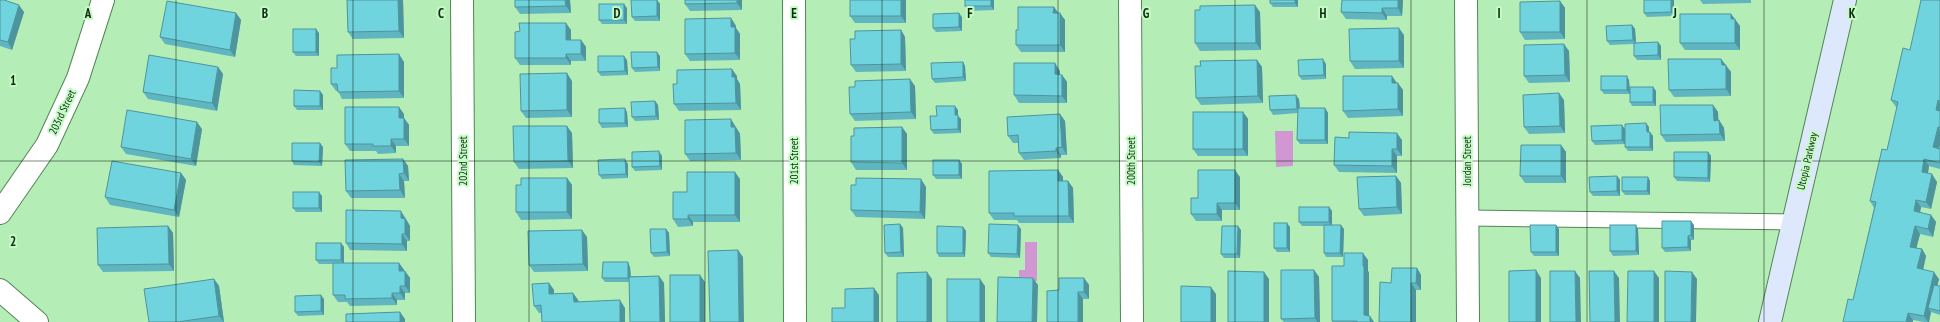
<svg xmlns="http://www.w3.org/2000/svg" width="1940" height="322" font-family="'PT Sans Narrow',sans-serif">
  <rect width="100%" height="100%" fill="#b5edb6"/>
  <g fill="#d097d3">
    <polygon points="1275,131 1293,131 1293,166 1276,167"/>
    <polygon points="1025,242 1037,242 1037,281 1019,281 1019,270 1025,270"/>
  </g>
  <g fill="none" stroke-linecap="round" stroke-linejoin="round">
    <defs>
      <polyline id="lane" points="1468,218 1793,222"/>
      <g id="street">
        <polyline points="462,0 464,322"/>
        <polyline points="794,0 795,322"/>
        <polyline points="1130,0 1132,322"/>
        <polyline points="1466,0 1468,322"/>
        <polyline points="0,213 47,145 78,78 103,0"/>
        <polyline points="0,290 37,322"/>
      </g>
      <polyline id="secondary" points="1770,322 1845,0"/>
    </defs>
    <use href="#lane" stroke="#528654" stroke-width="17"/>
    <use href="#street" stroke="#528654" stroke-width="24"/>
    <use href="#secondary" stroke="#528654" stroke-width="24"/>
    <use href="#lane" stroke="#fff" stroke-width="15"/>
    <use href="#street" stroke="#fff" stroke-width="22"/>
    <use href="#secondary" stroke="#dee8fc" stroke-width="22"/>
  </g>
  <g fill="#60b6c0">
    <polygon points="0,0 24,12 12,50 0,46"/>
    <polygon points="347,0 403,0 404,38 353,39 348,32"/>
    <polygon points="570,0 571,13 520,14 515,7"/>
    <polygon points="657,0 660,4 660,21 635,21 632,17"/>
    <polygon points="685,0 742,0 742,10 690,11 685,4"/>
    <polygon points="906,0 906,23 855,23 850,16"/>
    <polygon points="965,0 994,0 994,10 968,11 965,6"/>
    <polygon points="1298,0 1298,7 1273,7 1270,3"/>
    <polygon points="1342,0 1403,0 1402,16 1387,16 1387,20 1346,19 1341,12"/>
    <polygon points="1674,0 1674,16 1647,17 1644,13"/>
    <polygon points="1700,0 1751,0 1751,3 1703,4"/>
    <polygon points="1940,0 1940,145 1939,148 1940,149 1940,169 1929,166 1928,173 1937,182 1931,209 1921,207 1920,213 1931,215 1936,222 1933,237 1920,234 1916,248 1922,249 1926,256 1923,269 1939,279 1937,286 1940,286 1940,315 1931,312 1929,322 1924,322 1913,320 1913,322 1843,322 1853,300 1874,208 1870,201 1887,150 1897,108 1896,107 1891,100 1910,50"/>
    <polygon points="1560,1 1565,8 1565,39 1525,40 1520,32"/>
    <polygon points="1054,7 1058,13 1065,20 1065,52 1021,52 1016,45 1018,30"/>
    <polygon points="627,8 627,24 602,24 599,20"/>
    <polygon points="1260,12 1261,50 1200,51 1195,43"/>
    <polygon points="236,13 241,20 235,57 165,44 160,37"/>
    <polygon points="1731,14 1740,26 1740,50 1685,50 1680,43"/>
    <polygon points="962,17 962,31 936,32 933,28"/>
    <polygon points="731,18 736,26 736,28 740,34 740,60 690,61 685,54"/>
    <polygon points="1632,25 1635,29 1636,43 1658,42 1661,46 1661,60 1637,60 1634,56 1634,44 1610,45 1607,41"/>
    <polygon points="571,30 571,40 581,40 586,47 586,61 571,61 571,65 520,65 515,58"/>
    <polygon points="901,30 905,37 906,71 856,72 851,65 855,39"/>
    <polygon points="319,33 319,56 296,56 293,52"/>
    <polygon points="1404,35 1404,68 1355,69 1350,61"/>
    <polygon points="1569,51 1570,82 1529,83 1524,76"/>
    <polygon points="660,56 660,71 635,72 632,68"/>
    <polygon points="1721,59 1731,72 1731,96 1674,97 1669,90"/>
    <polygon points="627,60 628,75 601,76 598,72"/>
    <polygon points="1257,60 1262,67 1263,103 1201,105 1196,98"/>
    <polygon points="404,62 404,98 342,99 338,91 336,91 331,84 337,68"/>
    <polygon points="963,62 965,66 966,81 935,83 932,79"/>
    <polygon points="1326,64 1326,79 1302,80 1299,76"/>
    <polygon points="218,67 223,74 217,111 148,99 143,92"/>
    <polygon points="1060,71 1060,75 1062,75 1067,82 1067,103 1019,103 1014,95"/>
    <polygon points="737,76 737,79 740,84 741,110 679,111 674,104 677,84"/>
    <polygon points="1629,80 1630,94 1604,94 1601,90"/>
    <polygon points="572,81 572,117 526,118 521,111"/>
    <polygon points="1397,83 1403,90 1403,116 1348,118 1343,111"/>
    <polygon points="915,86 916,119 855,121 850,114"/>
    <polygon points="1653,87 1656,91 1656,106 1632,106 1630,102"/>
    <polygon points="320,91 323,95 323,110 297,110 294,106"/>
    <polygon points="1299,99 1300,108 1325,108 1328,113 1328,144 1300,144 1297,140 1298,113 1273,115 1270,110"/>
    <polygon points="1564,100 1565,133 1529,134 1524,127"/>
    <polygon points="655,101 658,105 659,120 635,121 632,117"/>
    <polygon points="1713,105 1718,112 1718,120 1719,120 1724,128 1725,141 1666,142 1661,135"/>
    <polygon points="958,110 958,116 961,119 961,133 934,134 931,130 937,116"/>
    <polygon points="627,112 628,127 602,128 599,123"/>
    <polygon points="1243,112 1248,119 1248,156 1198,156 1193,149"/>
    <polygon points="404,114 404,118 409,125 409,146 396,146 396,153 378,154 376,151 350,151 345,144"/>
    <polygon points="1060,114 1065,121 1067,155 1061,155 1061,158 1024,160 1019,153 1018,143 1013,143 1008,136"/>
    <polygon points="736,127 740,134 741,160 690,161 685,154"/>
    <polygon points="902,127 907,134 907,170 856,170 851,162"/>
    <polygon points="1649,127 1649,132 1653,136 1653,151 1628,151 1625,147"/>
    <polygon points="202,129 196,166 126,154 121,147"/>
    <polygon points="1625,129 1625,144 1595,145 1592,141"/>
    <polygon points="572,133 573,168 519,169 514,162"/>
    <polygon points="1402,140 1402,156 1397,156 1397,173 1339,172 1334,165"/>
    <polygon points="1561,145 1566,152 1566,183 1525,183 1520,176"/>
    <polygon points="323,147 322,166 294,165 292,161"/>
    <polygon points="1708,152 1711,156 1710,182 1677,181 1674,177"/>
    <polygon points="662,156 662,170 635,171 632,167"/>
    <polygon points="403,159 408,166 409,181 404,181 405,198 351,198 346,191"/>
    <polygon points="959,160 962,164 962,179 936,179 933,175"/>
    <polygon points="628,164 628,178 602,179 599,175"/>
    <polygon points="1058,170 1063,177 1063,181 1068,181 1073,188 1074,223 1019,223 1017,220 994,220 989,213"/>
    <polygon points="181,173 186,180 179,217 110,205 105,197"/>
    <polygon points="1396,176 1401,183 1402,214 1364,216 1359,209"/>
    <polygon points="1617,176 1620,180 1620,196 1593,196 1590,192"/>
    <polygon points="1240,177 1240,210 1222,210 1222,221 1196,221 1191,214 1198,198"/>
    <polygon points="1648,177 1650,181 1650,195 1625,195 1622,191"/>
    <polygon points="567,178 572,185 572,219 521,220 516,212 521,185"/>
    <polygon points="740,179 740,222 693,222 693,226 678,227 673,219 687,192"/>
    <polygon points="926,187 925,219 856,217 851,210"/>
    <polygon points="322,196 322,212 296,212 293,208"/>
    <polygon points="1329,207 1332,211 1332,225 1344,229 1343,257 1326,257 1324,253 1324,226 1302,226 1299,222"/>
    <polygon points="406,218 406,219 410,226 410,241 407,241 407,251 350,250 346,243"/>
    <polygon points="900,224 903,228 904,257 888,257 885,253"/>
    <polygon points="1694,225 1694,240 1691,240 1691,251 1665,252 1662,248"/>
    <polygon points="168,226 173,233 174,271 103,272 98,265"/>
    <polygon points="963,227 966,231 965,257 939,257 937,253"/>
    <polygon points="1290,227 1290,252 1277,252 1274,248"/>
    <polygon points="666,229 669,233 670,256 654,257 651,253"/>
    <polygon points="1021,229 1020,258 991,257 988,253"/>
    <polygon points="1559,229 1559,256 1534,256 1531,252"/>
    <polygon points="1638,229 1639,255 1613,256 1610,251"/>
    <polygon points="1241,230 1240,258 1224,258 1221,254"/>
    <polygon points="587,237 588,271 534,272 529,265"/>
    <polygon points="341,243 344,247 344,263 399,263 404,270 404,271 410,278 410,293 405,293 405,300 397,300 397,305 350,306 347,302 338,302 333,295 333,264 319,264 316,260"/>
    <polygon points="1368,260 1368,271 1369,273 1369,316 1374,322 1333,322 1332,321 1344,266"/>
    <polygon points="630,267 631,276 659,276 664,283 665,322 630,322 629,282 605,282 602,278"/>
    <polygon points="1417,268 1421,275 1421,290 1416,290 1416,322 1379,322 1391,283"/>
    <polygon points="1314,270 1319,277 1320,322 1284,322 1281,319"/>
    <polygon points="1084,278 1089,285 1089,299 1083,299 1059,290"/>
    <polygon points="214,279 219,286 224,322 149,322"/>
    <polygon points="549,283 554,290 554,294 573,293 578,300 579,302 625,308 625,322 542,322 541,313 539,313 534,306"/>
    <polygon points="324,299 324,315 298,316 295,312"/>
  </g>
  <g fill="#4e949c">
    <polygon points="398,0 403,0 404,38 399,31"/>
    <polygon points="565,0 570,0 571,13 566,6"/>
    <polygon points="657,0 660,4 660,21 657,16"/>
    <polygon points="737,0 742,0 742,10 737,3"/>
    <polygon points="901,0 906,0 906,23 901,16"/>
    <polygon points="991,0 994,0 994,10 991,6"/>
    <polygon points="1295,0 1298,0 1298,7 1295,3"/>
    <polygon points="1398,0 1403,0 1402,16 1398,8"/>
    <polygon points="1671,0 1674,0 1674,16 1671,12"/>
    <polygon points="1560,1 1565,8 1565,39 1560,32"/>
    <polygon points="624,4 627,8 627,24 624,20"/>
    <polygon points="19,5 24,12 12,50 8,42"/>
    <polygon points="1255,5 1260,12 1261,50 1256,43"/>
    <polygon points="1054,7 1059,14 1053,13"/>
    <polygon points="1382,8 1387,16 1387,20 1382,13"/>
    <polygon points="236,13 241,20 235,57 230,50"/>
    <polygon points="959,13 962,17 962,31 959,27"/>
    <polygon points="1060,13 1065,20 1065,52 1060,45"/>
    <polygon points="1731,14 1740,26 1740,50 1735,43 1731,19"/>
    <polygon points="731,18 736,26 736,28 740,34 740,60 735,53 731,27"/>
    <polygon points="566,23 571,30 571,47 566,40"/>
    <polygon points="1632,25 1635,29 1636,44 1633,40"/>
    <polygon points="1399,28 1404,35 1404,68 1399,61"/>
    <polygon points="316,29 319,33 319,56 316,52"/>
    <polygon points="901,30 905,37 906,71 901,64"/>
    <polygon points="581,40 586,47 586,61 581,54"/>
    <polygon points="1658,42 1661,46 1661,60 1658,55"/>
    <polygon points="1564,44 1569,51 1570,82 1565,75"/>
    <polygon points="657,52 660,56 660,71 658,67"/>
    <polygon points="399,54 404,62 404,98 399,91"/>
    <polygon points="566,54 571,61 571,65 566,58"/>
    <polygon points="624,56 627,60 628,75 625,71"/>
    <polygon points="1323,59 1326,64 1326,79 1324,75"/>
    <polygon points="1721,59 1731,72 1731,96 1726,89"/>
    <polygon points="1257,60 1262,67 1263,103 1258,96"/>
    <polygon points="963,62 965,66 966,81 963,77"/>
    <polygon points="1055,63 1060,71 1060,82 1055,74"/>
    <polygon points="218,67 223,74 217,111 212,103"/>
    <polygon points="732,69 737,76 737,79 740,84 741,110 736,103 732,77"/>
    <polygon points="567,73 572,81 572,117 567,110"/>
    <polygon points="1062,75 1067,82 1067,103 1062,96"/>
    <polygon points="1392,76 1397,83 1392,83"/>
    <polygon points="1627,76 1629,80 1630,94 1627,90"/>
    <polygon points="910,79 915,86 916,119 911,112"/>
    <polygon points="1398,83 1403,90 1403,116 1398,109"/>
    <polygon points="1653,87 1656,91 1656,106 1653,102"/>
    <polygon points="320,91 323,95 323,110 320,106"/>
    <polygon points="1559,93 1564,100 1565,133 1560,126"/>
    <polygon points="1296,95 1299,99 1300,113 1297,109"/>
    <polygon points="1938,100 1940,103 1940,116 1936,110"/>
    <polygon points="655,101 658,105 659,120 656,116"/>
    <polygon points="1713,105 1718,112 1719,128 1714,121"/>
    <polygon points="955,106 958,110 958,116 961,119 961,133 958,129 955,115"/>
    <polygon points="399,107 404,114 404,125 399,118"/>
    <polygon points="625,108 627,112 628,127 625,123"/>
    <polygon points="1325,108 1328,113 1328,144 1325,140"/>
    <polygon points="1243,112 1248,119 1248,156 1243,149"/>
    <polygon points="1060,114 1065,121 1067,155 1062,147"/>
    <polygon points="404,118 409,125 409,146 404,139"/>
    <polygon points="731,119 740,134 741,160 736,153 731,127"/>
    <polygon points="1719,120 1724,128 1725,141 1720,134"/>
    <polygon points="197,122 202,129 196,166 191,159"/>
    <polygon points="1646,123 1649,127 1649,136 1647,132"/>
    <polygon points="1622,125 1625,129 1625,144 1622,140"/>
    <polygon points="567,126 572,133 573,168 568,161"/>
    <polygon points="902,127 907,134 907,170 902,163"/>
    <polygon points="1938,127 1940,130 1940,145 1938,154 1933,147"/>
    <polygon points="1650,132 1653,136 1653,151 1650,147"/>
    <polygon points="1397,133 1402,140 1402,156 1397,149"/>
    <polygon points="391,139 396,146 396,153 391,146"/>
    <polygon points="320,143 323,147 322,166 319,162"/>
    <polygon points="1561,145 1566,152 1566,183 1561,176"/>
    <polygon points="1056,148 1061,155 1061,158 1056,151"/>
    <polygon points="1392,149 1397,156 1397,173 1392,166"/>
    <polygon points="659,151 662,156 662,170 660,166"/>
    <polygon points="1708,152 1711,156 1710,182 1708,178"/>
    <polygon points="403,159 408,166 409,181 404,173"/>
    <polygon points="625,159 628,164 628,178 626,174"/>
    <polygon points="1924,159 1929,166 1927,179 1922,172"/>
    <polygon points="959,160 962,164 962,179 959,175"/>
    <polygon points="1058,170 1063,177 1063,188 1058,181"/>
    <polygon points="1235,170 1240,177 1240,210 1235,203"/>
    <polygon points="735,172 740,179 740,222 735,215"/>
    <polygon points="181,173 186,180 179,217 174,210"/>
    <polygon points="399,174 404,181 405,198 400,190"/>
    <polygon points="1932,174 1937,182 1931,209 1926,202"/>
    <polygon points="1396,176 1401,183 1402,214 1397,207"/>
    <polygon points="1617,176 1620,180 1620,196 1617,191"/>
    <polygon points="1648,177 1650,181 1650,195 1647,191"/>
    <polygon points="567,178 572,185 572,219 567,212"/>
    <polygon points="921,179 926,187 925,219 920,212"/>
    <polygon points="1068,181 1073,188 1074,223 1069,216"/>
    <polygon points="319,192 322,196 322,212 319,208"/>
    <polygon points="1916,200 1921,207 1919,218 1914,211"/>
    <polygon points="1217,203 1222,210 1222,221 1217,214"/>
    <polygon points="1329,207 1332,211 1332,226 1329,222"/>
    <polygon points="401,211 410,226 410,241 405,234 401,218"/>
    <polygon points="688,215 693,222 693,226 688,219"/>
    <polygon points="1931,215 1936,222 1933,237 1928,229"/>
    <polygon points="1691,221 1694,225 1694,240 1691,235"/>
    <polygon points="1287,223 1290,227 1290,252 1287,248"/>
    <polygon points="900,224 903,228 904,257 901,252"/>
    <polygon points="1018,225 1021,229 1020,258 1017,254"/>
    <polygon points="1341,225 1344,229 1343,257 1340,253"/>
    <polygon points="1556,225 1559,229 1559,256 1556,252"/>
    <polygon points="1636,225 1638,229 1639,255 1636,251"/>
    <polygon points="168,226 173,233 174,271 169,264"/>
    <polygon points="1238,226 1241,230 1240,258 1237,254"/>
    <polygon points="1915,226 1920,234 1915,254 1910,247"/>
    <polygon points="963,227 966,231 965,257 963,253"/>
    <polygon points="666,229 669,233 670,256 667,252"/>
    <polygon points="582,230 587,237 588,271 583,264"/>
    <polygon points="402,234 407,241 407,251 402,244"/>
    <polygon points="1688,236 1691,240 1691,251 1688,247"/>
    <polygon points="341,243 344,247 344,264 341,260"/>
    <polygon points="1922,249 1926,256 1922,275 1917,268"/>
    <polygon points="738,250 743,257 744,322 739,322"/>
    <polygon points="1363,253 1368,260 1368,271 1369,273 1369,322 1364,315"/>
    <polygon points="628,262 630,267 631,282 628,278"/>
    <polygon points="399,263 404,270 404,278 399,271"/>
    <polygon points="1417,268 1421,275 1421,290 1416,283"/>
    <polygon points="1314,270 1319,277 1320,322 1317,322 1315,318"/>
    <polygon points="1536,270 1541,278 1541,322 1536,322"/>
    <polygon points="405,271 410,278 410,293 405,286"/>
    <polygon points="1575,271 1580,278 1581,322 1576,322"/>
    <polygon points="1614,271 1619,278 1620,322 1615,322"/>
    <polygon points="1654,271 1659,278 1659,322 1654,322"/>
    <polygon points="927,272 932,279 932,322 927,322"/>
    <polygon points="1264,272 1269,279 1269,322 1264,322"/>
    <polygon points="1692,272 1697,279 1696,322 1691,322"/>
    <polygon points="1934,272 1939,279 1932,309 1928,308 1931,312 1929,322 1928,322 1924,316"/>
    <polygon points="700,275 705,282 705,322 700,322"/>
    <polygon points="659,276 664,283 665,322 660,322"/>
    <polygon points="1033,278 1038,285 1037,322 1032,322"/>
    <polygon points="1084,278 1089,285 1089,299 1084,292"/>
    <polygon points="214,279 219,286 224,322 219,316"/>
    <polygon points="980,279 985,286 985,322 980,322"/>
    <polygon points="549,283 554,290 554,301 549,294"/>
    <polygon points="1411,283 1416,290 1416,322 1411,322"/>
    <polygon points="400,286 405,293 405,300 400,293"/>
    <polygon points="1211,287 1216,294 1216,322 1211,322"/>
    <polygon points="874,288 879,295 879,322 874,322"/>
    <polygon points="1078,292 1083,299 1083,322 1078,322"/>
    <polygon points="392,293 397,300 397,305 392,298"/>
    <polygon points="573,293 578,300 579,309 574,302"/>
    <polygon points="321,295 324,299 324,315 321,311"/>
    <polygon points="620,300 625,308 625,322 620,322"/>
    <polygon points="400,312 405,319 405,322 400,322"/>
    <polygon points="1908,313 1913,320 1913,322 1906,322"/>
    <polygon points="1370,316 1374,322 1370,322"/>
  </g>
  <g fill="#70d4df" stroke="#4e949c">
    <polygon points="0,0 4,0 19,5 8,42 0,40"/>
    <polygon points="347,0 398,0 399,31 348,32"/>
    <polygon points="515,0 565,0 566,6 515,7"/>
    <polygon points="631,0 657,0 657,16 632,17"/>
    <polygon points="685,0 737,0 737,3 685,4"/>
    <rect x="850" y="0" width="51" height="16"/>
    <rect x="965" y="0" width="26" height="6"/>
    <rect x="1270" y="0" width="25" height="3"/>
    <polygon points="1342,0 1398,0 1398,8 1382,8 1382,13 1341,12"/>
    <polygon points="1644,0 1671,0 1671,12 1644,13"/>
    <polygon points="1921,0 1940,0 1940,101 1938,100 1936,110 1940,111 1940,127 1938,127 1933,147 1940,149 1940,163 1924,159 1922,172 1932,174 1926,202 1916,200 1914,211 1931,215 1928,229 1915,226 1910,247 1922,249 1917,268 1934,272 1924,316 1908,313 1906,322 1843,322 1848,299 1853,300 1876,202 1870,201 1882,149 1887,150 1898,102 1891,100 1903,48 1910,50"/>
    <polygon points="167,1 236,13 230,50 160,37"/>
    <polygon points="1560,1 1560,32 1520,32 1520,2"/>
    <rect x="599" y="4" width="25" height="16"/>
    <polygon points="1255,5 1256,43 1195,43 1195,10 1200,10 1200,6"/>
    <polygon points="1018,7 1054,7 1053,13 1060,13 1060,45 1016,45 1016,30 1018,30"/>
    <polygon points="959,13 959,27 933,28 933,14"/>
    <polygon points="1680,14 1731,14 1731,19 1735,19 1735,43 1680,43"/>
    <polygon points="731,18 731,27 735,27 735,53 685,54 685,19"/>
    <polygon points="519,23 566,23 566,40 581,40 581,54 566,54 566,58 515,58 515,32 520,31"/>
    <polygon points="1632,25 1633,40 1607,41 1606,26"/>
    <polygon points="1399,28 1399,61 1350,61 1349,29"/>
    <rect x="293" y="29" width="23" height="23"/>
    <polygon points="901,30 901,64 851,65 850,39 855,39 855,31"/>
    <polygon points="1658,42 1658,55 1634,56 1634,43"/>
    <polygon points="1564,44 1565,75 1524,76 1524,45"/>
    <polygon points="631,52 657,52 658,67 632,68"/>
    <polygon points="399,54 399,91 338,92 337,84 331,84 331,68 337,68 337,55"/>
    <polygon points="149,55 218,67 212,103 143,92"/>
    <polygon points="598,56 624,56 625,71 598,72"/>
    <polygon points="1323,59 1324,75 1299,76 1298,60"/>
    <polygon points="1668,59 1721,59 1722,65 1726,65 1726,89 1669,90"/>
    <polygon points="1257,60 1258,96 1196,98 1195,66 1201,66 1200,61"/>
    <polygon points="963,62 963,77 932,79 931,63"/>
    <polygon points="1014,63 1055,63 1055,74 1062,75 1062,96 1014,95"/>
    <polygon points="732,69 732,77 735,77 736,103 674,104 673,84 677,84 677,70"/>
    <polygon points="567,73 567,110 521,111 520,74"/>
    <polygon points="1343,76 1392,76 1392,83 1398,83 1398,109 1343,111"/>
    <rect x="1601" y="76" width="26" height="14"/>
    <polygon points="910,79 911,112 850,114 849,87 855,87 855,81"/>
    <rect x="1630" y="87" width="23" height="15"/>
    <polygon points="294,90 320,91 320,106 294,106"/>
    <polygon points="1559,93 1560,126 1524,127 1523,95"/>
    <polygon points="1296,95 1297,109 1270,110 1269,96"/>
    <polygon points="655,101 656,116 632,117 631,102"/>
    <polygon points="1660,105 1713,105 1714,121 1719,120 1720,134 1661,135"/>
    <polygon points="936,106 955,106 955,115 958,115 958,129 931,130 930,116 937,116"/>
    <polygon points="345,107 399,107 399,118 404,118 404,139 391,139 391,146 373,146 373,144 345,144"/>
    <polygon points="625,108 625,123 599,123 599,109"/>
    <polygon points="1298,108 1325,108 1325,140 1297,140"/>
    <polygon points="127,110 197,122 191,159 121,147"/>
    <rect x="1193" y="112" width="50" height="37"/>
    <polygon points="1060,114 1062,147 1056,148 1056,151 1019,153 1018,135 1008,136 1007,117"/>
    <polygon points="731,119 731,127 735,127 736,153 685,154 685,120"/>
    <polygon points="1646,123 1647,132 1650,132 1650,147 1625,147 1625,124"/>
    <polygon points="1622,125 1622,140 1592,141 1591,126"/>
    <polygon points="513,126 567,126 568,161 514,162"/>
    <polygon points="902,127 902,163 851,162 851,136 854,136 854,128"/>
    <polygon points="1349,132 1397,133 1397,149 1392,149 1392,166 1334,165 1335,137 1349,138"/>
    <polygon points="292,143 320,143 319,162 292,161"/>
    <polygon points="1521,145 1561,145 1561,176 1520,176"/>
    <polygon points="659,151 660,166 632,167 632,152"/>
    <polygon points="1674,152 1708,152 1708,178 1674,177"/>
    <polygon points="403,159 404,173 399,174 400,190 346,191 345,160"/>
    <polygon points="625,159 626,174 599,175 598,160"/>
    <rect x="933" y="160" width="26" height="15"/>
    <polygon points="112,161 181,173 174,210 105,197"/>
    <polygon points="1058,170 1058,181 1068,181 1069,216 1014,216 1014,213 989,213 989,171"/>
    <polygon points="1198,170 1235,170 1235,203 1217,203 1217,214 1191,214 1191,198 1198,198"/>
    <polygon points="687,172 735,172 735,215 688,215 688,219 673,219 673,192 687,192"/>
    <polygon points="1396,176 1397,207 1359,209 1357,177"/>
    <polygon points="1617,176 1617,191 1590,192 1589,177"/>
    <polygon points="1622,177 1648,177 1647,191 1622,191"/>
    <polygon points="521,178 567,178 567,212 516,212 516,185 521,185"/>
    <polygon points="856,178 921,179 920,212 851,210 851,185 856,185"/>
    <rect x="293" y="192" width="26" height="16"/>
    <rect x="1299" y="207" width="30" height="15"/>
    <polygon points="346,210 401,211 401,218 405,219 405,234 402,234 402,244 346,243"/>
    <polygon points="1662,221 1691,221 1691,235 1688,236 1688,247 1662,248"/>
    <rect x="1274" y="223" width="13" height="25"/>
    <polygon points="900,224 901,252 885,253 884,225"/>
    <polygon points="989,224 1018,225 1017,254 988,253"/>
    <polygon points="1324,225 1341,225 1340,253 1324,253"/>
    <polygon points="1530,225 1556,225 1556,252 1531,252"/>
    <rect x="1610" y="225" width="26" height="26"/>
    <polygon points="168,226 169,264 98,265 97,228"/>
    <polygon points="937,226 963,227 963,253 937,253"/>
    <polygon points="1222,226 1238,226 1237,254 1221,254"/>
    <polygon points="650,229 666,229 667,252 651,253"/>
    <polygon points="582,230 583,264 529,265 528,231"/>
    <rect x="316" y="243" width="25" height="17"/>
    <polygon points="738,250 739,322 710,322 708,251"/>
    <polygon points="1344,253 1363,253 1363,266 1364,266 1364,315 1370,316 1370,322 1357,322 1357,321 1332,321 1332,266 1344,266"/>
    <polygon points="603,262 628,262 628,278 602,278"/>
    <polygon points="333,263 399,263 399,271 405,271 405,286 400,286 400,293 392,293 392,298 345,299 345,295 333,295"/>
    <polygon points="1392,268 1417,268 1416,283 1411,283 1411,322 1379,322 1380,282 1391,283"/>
    <polygon points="1281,270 1314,270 1315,318 1281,319"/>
    <polygon points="1536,270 1536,322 1509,322 1509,271"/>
    <polygon points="1228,271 1264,272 1264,322 1228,322"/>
    <polygon points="1550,271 1575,271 1576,322 1550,322"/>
    <polygon points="1589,271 1614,271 1615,322 1590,322"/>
    <polygon points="1628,271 1654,271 1654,322 1627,322"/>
    <polygon points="1665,271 1692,272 1691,322 1665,322"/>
    <polygon points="927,272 927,322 897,322 897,273"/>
    <rect x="670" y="275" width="30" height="47"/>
    <polygon points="659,276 660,322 630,322 629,277"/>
    <polygon points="998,277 1033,278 1032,322 997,322"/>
    <polygon points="1059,278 1084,278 1084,292 1078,292 1078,322 1047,322 1047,291 1059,290"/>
    <polygon points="214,279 219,316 177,322 149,322 144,289"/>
    <rect x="947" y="279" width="33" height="43"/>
    <polygon points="549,283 549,294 573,293 574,302 620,300 620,322 542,322 541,305 534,306 532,284"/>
    <polygon points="1934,285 1940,286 1940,311 1928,308"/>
    <polygon points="1181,286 1211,287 1211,322 1181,322"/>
    <polygon points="874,288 874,322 832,322 832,308 845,308 845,289"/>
    <polygon points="321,295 321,311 295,312 295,296"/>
    <polygon points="400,312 400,322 346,322 346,314"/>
  </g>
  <path fill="none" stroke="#132914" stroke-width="1" stroke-opacity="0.55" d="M176,0V322M353,0V322M529,0V322M705,0V322M882,0V322M1058,0V322M1235,0V322M1411,0V322M1587,0V322M1764,0V322M0,161H1940"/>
  <g text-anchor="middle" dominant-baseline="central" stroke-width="4" stroke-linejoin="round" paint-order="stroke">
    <g font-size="11" fill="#132914" stroke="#c2fbc3">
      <text transform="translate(62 112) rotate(-65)">203rd Street</text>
      <text transform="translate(463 161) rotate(-90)">202nd Street</text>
      <text transform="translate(794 161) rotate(-90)">201st Street</text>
      <text transform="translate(1131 161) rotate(-90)">200th Street</text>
      <text transform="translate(1467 161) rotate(-90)">Jordan Street</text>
      <text transform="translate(1807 161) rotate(-77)">Utopia Parkway</text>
    </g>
  </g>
  <g font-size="13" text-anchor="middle" font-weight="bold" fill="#132914" stroke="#c2fbc3" stroke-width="4" stroke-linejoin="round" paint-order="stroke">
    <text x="88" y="18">A</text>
    <text x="265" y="18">B</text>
    <text x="441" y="18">C</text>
    <text x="617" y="18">D</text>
    <text x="794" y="18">E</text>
    <text x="970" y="18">F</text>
    <text x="1146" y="18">G</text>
    <text x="1323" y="18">H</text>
    <text x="1499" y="18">I</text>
    <text x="1675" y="18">J</text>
    <text x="1852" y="18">K</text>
    <text x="13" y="85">1</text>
    <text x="13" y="246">2</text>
  </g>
</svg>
